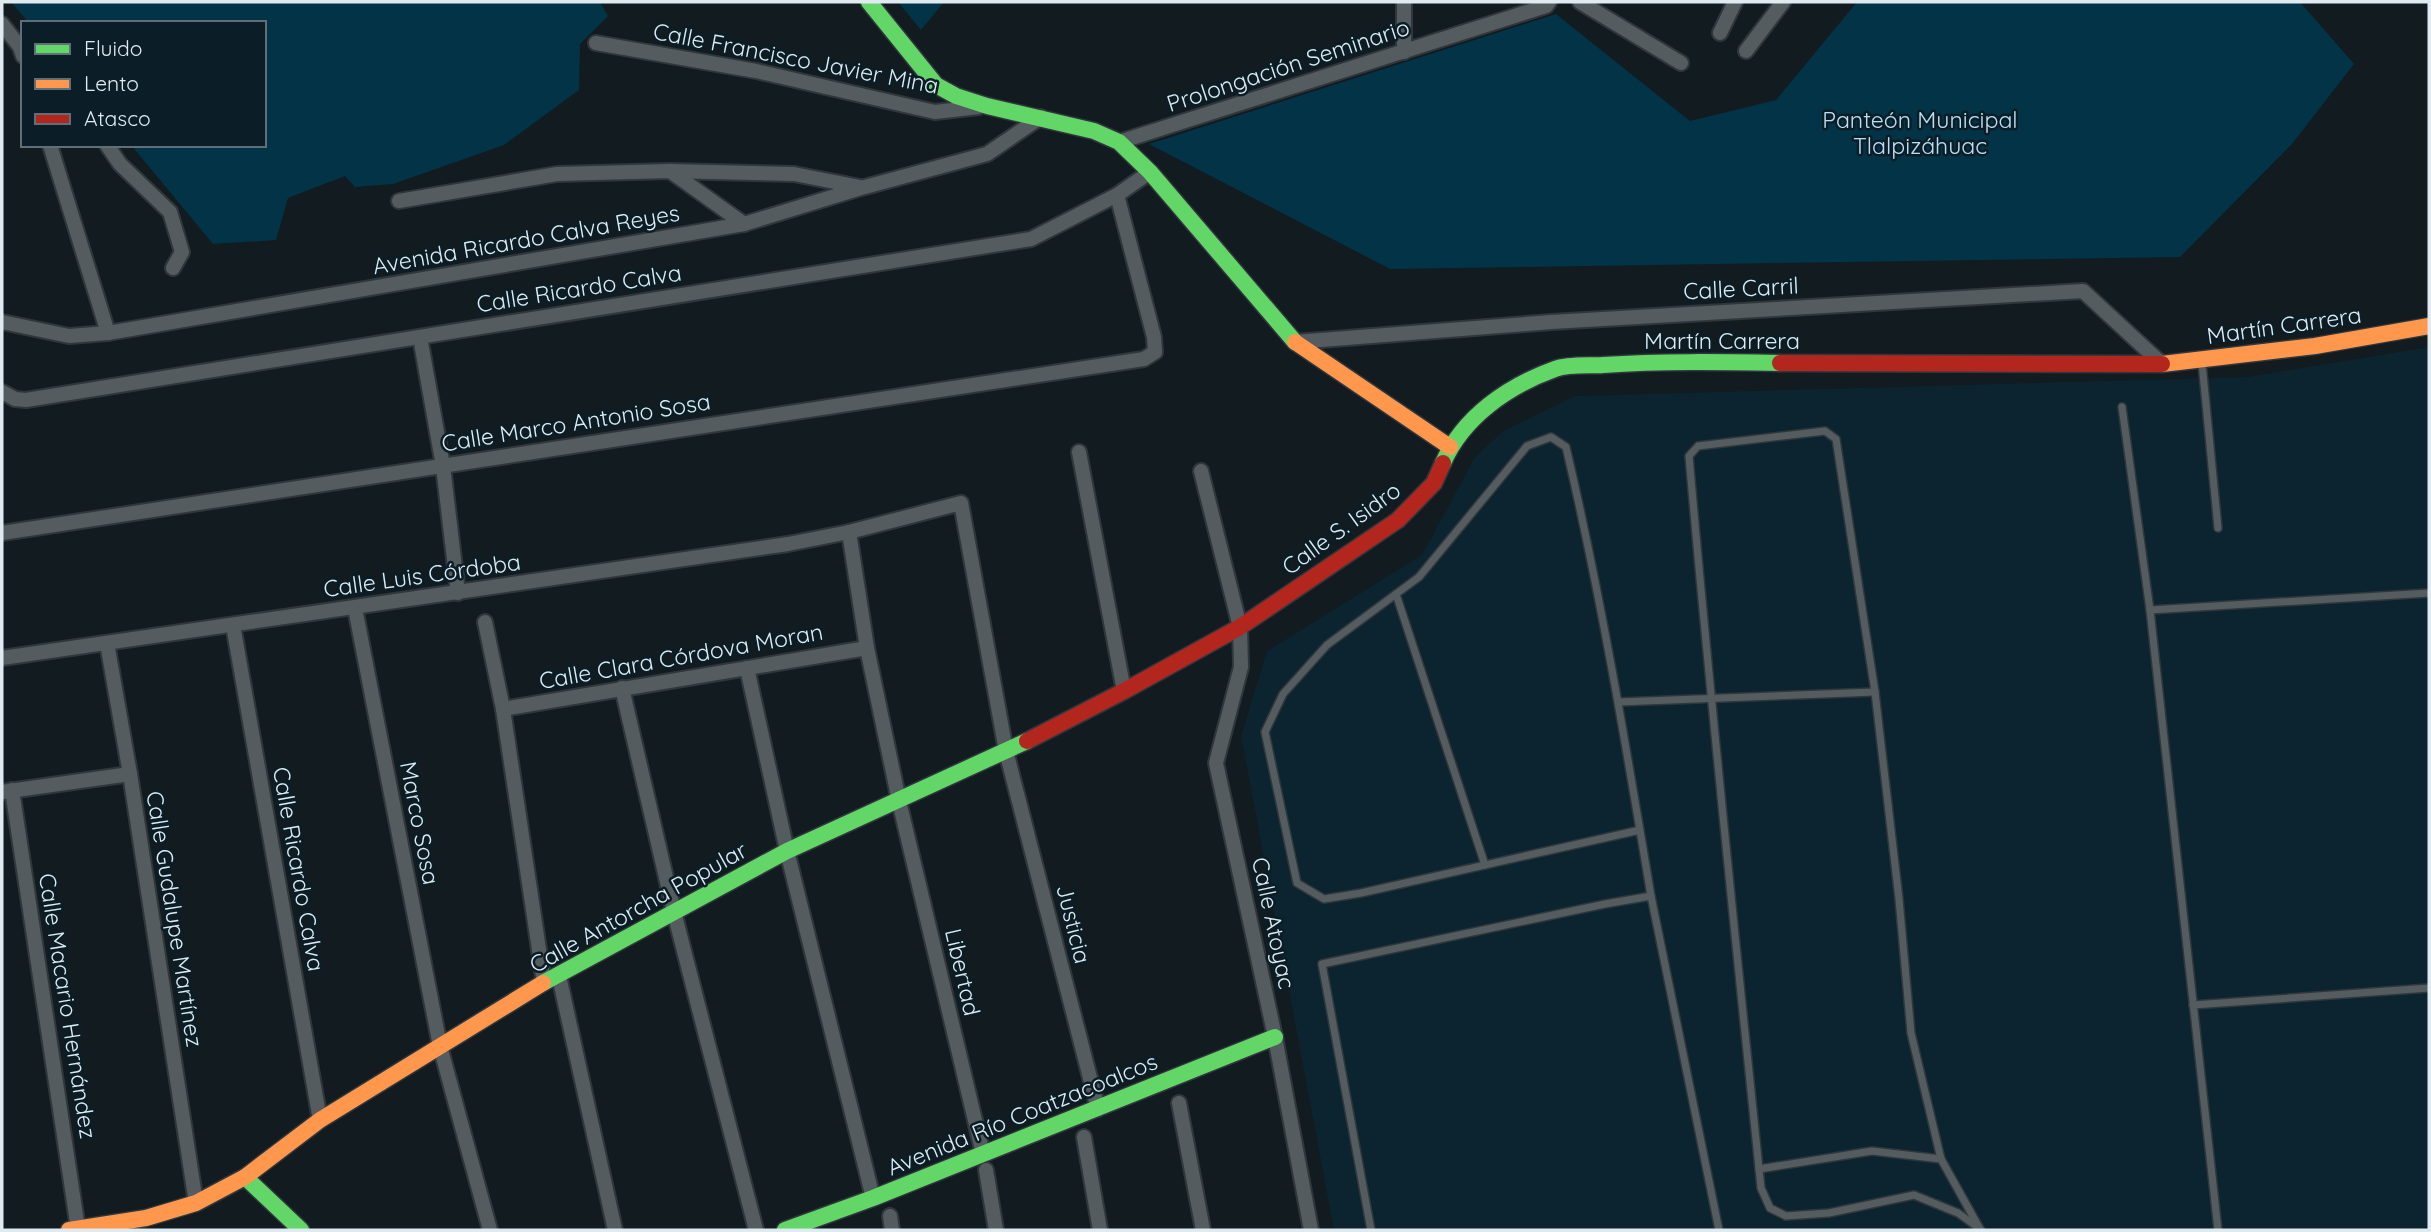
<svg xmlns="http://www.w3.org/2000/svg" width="2431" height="1232" font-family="Quicksand,sans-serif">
  <rect width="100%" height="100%" fill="#111b20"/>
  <polygon fill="#0c242f" points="2429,347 2429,1230 1334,1230 1241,736 1267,651 1422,555 1475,457 1503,431 1575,396 2247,377"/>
  <g fill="#033346">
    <polygon points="11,2 600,2 608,16 580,44 579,90 504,145 393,184 355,187 345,176 288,198 276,240 213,244 131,145 264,145 264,23 29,23"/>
    <polygon points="898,2 944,2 921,30"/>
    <polygon points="1857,2 2300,2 2354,64 2292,144 2180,257 1390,269 1149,144 1556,14 1690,121 1776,100"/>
  </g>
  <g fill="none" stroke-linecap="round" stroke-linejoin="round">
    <defs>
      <g id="lane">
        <polyline points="2202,363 2218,528"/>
        <polyline points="2122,407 2150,610 2218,1230"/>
        <polyline points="1396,594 1485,865"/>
        <polyline points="2150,610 2429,593"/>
        <polyline points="1619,702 1875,692"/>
        <path d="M1640,830L1361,893L1324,899L1297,883L1265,732L1283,694L1327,645L1419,577L1527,446L1551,437L1566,447C1601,596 1626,746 1651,896"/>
        <polyline points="2193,1005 2429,988"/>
        <polyline points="1759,1169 1872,1151 1941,1159"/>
        <path d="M1980,1229L1958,1213L1914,1195L1829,1213L1786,1216L1770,1208L1761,1188C1736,944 1710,700 1689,456L1698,446L1825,431L1836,439L1875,692L1899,899L1911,1033L1941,1159L1980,1229L1981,1230"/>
        <polyline points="1371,1230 1322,964 1605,904 1651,896 1719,1230"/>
      </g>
      <g id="street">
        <polyline points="1404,2 1404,52"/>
        <polyline points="1580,2 1681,63"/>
        <polyline points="2,24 20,47 23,56"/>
        <polyline points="1720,33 1735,2"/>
        <polyline points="596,43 756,71 935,112 979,107"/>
        <polyline points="1746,51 1783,2"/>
        <polyline points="1119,142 1546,6 1549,2"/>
        <polyline points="50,145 108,333"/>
        <polyline points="107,145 120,164 170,212 182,252 173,268"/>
        <polyline points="670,171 744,224"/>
        <polyline points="399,201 557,174 670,171 794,174 860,187"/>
        <polyline points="2,322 69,336 108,333 744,224 861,188 987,154 1041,117"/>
        <polyline points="420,337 443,466 458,593"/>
        <polyline points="1295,342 1551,322 2083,291 2162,364"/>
        <polyline points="2,392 15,399 26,400 1031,239 1117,195 1150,172"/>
        <polyline points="1079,452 1124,691"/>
        <polyline points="1201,471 1240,627 1241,667 1216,763 1275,1037 1311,1230"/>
        <polyline points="849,532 867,648 899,801 983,1154"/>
        <polyline points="2,533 1144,359 1155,352 1154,337 1117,195"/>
        <polyline points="355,608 440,1046 490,1230"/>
        <polyline points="485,622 503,709 544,983"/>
        <polyline points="233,625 320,1120"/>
        <polyline points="107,643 130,774 196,1203"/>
        <polyline points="2,658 788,544 849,532 961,503 1006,751 1098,1109"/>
        <polyline points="747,668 787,851 873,1198"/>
        <polyline points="622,688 674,912 756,1230"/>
        <polyline points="503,709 867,648"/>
        <polyline points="12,790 78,1229"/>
        <polyline points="2,792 130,774"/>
        <polyline points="559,976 615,1230"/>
        <polyline points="1179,1103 1203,1230"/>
        <polyline points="1084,1137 1100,1230"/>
        <polyline points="986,1170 996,1230"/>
        <polyline points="890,1216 892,1230"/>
      </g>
      <g id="fast">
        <polyline points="869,2 936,85 956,96 987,106 1094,131 1119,142 1150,172 1295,342"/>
        <path d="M1443,463C1463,417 1508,386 1555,369C1569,364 1588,366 1603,365C1662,361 1721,362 1780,363"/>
        <polyline points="543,983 787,851 1027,741"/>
        <polyline points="245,1177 301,1230"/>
        <polyline points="785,1230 873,1198 1275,1037"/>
      </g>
      <g id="slow">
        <polyline points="1295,342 1450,447"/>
        <polyline points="2162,364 2315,346 2429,326"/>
        <polyline points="69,1230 146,1218 196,1203 245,1177 320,1120 543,983"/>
      </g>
      <g id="jam">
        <polyline points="1780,363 2162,364"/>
        <polyline points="1027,741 1124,691 1240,627 1398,520 1434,483 1443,463"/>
      </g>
    </defs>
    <use href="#lane" stroke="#30373c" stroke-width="10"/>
    <use href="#street" stroke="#30373c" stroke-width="18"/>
    <use href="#fast" stroke="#30373c" stroke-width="19"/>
    <use href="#slow" stroke="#30373c" stroke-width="19"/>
    <use href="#jam" stroke="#30373c" stroke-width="19"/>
    <use href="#lane" stroke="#545c5f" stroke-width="7"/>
    <use href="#street" stroke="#545c5f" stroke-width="14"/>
    <use href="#fast" stroke="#63d668" stroke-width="16"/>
    <use href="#slow" stroke="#ff974d" stroke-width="16"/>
    <use href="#jam" stroke="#b3261e" stroke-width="16"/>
  </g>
  <g text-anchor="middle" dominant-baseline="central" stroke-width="5" stroke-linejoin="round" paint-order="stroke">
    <g font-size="23" fill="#dfebf1" stroke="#0b1d26">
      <text transform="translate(796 58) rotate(11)">Calle Francisco Javier Mina</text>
      <text transform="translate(1288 65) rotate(-18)">Prolongación Seminario</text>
      <text transform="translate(526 239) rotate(-10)">Avenida Ricardo Calva Reyes</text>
      <text transform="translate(579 288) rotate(-9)">Calle Ricardo Calva</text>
      <text transform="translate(1741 288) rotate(-3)">Calle Carril</text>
      <text transform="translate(2284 325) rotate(-8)">Martín Carrera</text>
      <text x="1722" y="340">Martín Carrera</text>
      <text transform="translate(576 422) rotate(-9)">Calle Marco Antonio Sosa</text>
      <text transform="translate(1341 528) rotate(-36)">Calle S. Isidro</text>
      <text transform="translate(422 575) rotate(-8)">Calle Luis Córdoba</text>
      <text transform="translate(681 656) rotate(-10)">Calle Clara Córdova Moran</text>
      <text transform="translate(420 823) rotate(79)">Marco Sosa</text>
      <text transform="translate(299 869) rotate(80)">Calle Ricardo Calva</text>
      <text transform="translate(638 907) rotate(-29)">Calle Antorcha Popular</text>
      <text transform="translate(175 919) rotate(81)">Calle Gudalupe Martínez</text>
      <text transform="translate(1274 923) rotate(78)">Calle Atoyac</text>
      <text transform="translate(1074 924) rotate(76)">Justicia</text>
      <text transform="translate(963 972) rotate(77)">Libertad</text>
      <text transform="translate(68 1006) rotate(81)">Calle Macario Hernández</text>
      <text transform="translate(1022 1114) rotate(-22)">Avenida Río Coatzacoalcos</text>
    </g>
    <g font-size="23" fill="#b7e0f6" stroke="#0b1d26">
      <text x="1920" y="119">Panteón Municipal<tspan x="1920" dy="26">Tlalpizáhuac</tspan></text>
    </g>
  </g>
  <rect width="2431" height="1232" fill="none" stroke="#dfebf1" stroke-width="7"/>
  <rect x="21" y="21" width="245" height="126" fill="#0b1d26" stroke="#606f77" stroke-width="2"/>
  <rect x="35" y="44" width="35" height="10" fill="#63d668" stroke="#606f77" stroke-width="2"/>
  <text x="84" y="56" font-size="21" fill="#dfebf1">Fluido</text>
  <rect x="35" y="79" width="35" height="10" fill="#ff974d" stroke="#606f77" stroke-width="2"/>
  <text x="84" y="91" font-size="21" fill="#dfebf1">Lento</text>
  <rect x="35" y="114" width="35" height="10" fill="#b3261e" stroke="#606f77" stroke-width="2"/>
  <text x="84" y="126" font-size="21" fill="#dfebf1">Atasco</text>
</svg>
